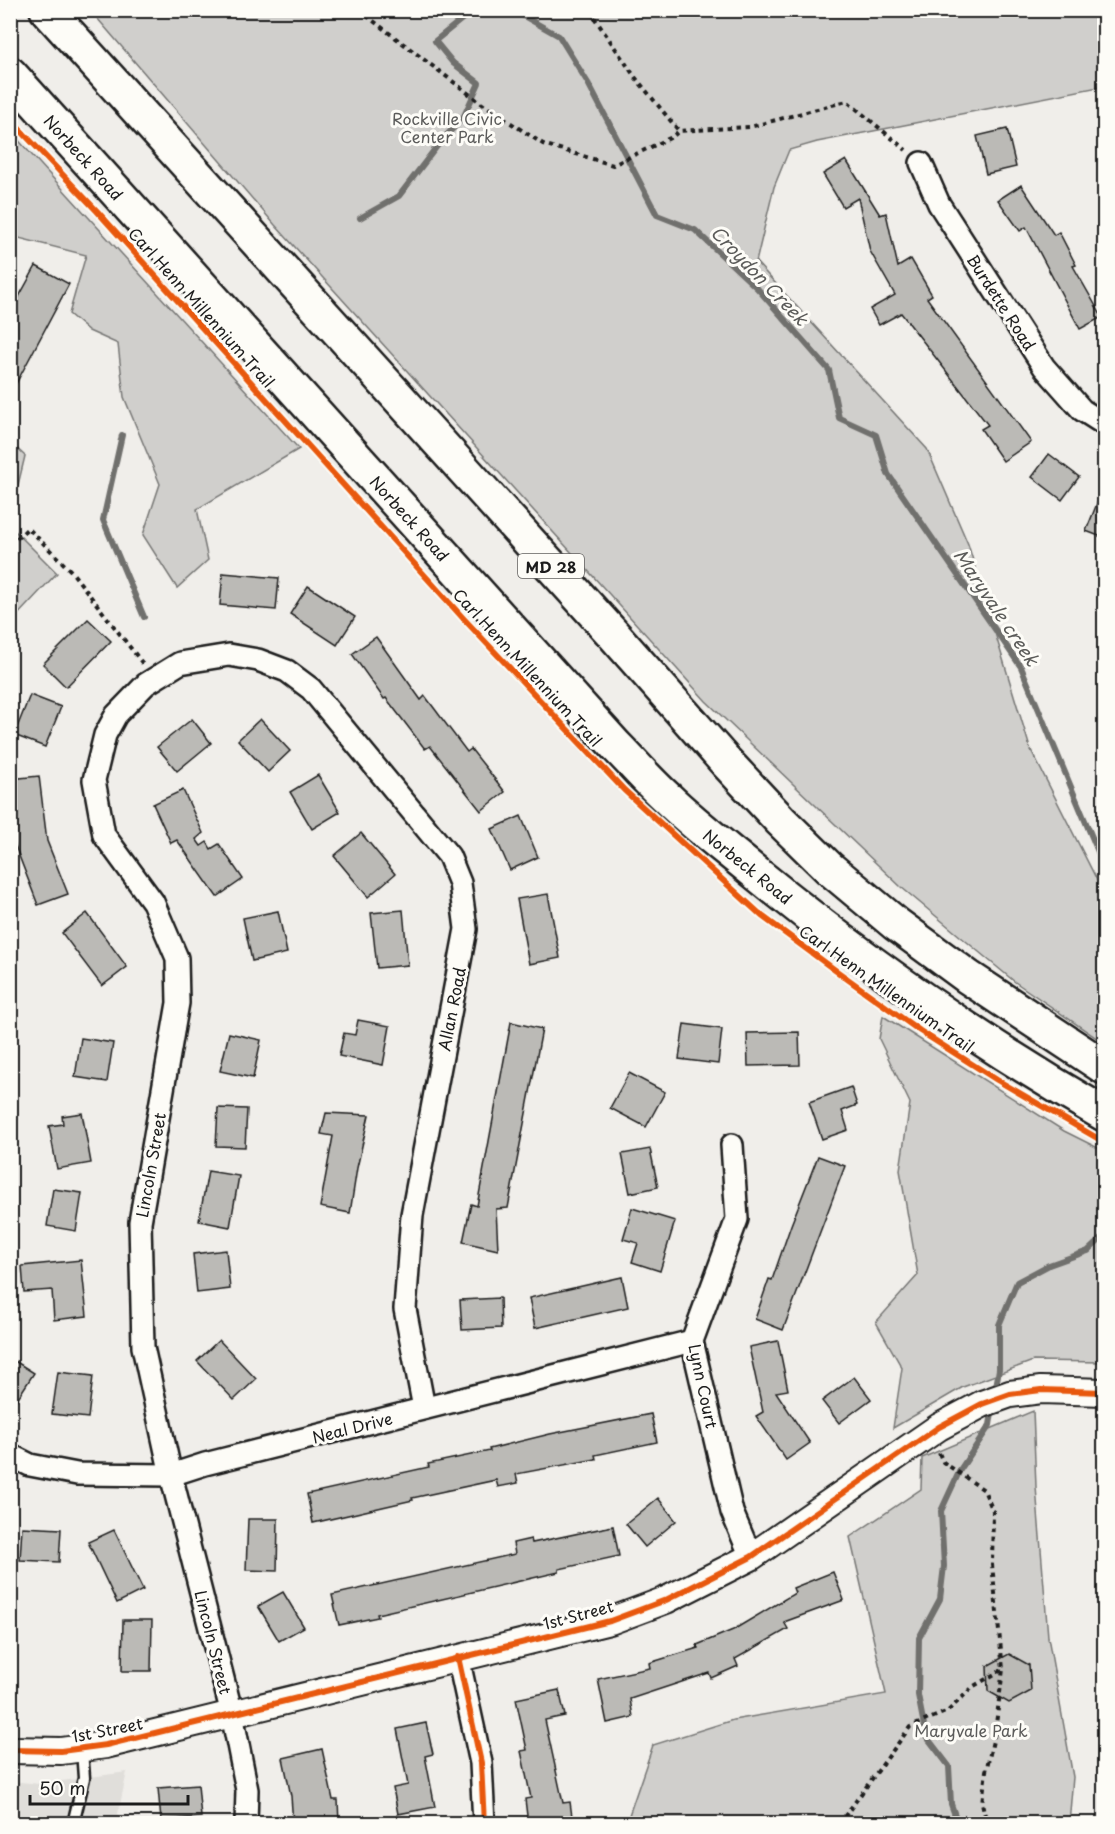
<svg xmlns="http://www.w3.org/2000/svg" width="1115" height="1834" font-family="'Playpen Sans',sans-serif">
  <rect width="100%" height="100%" fill="#f0eeea"/>
  <filter id="ink" filterUnits="userSpaceOnUse"><feTurbulence type="fractalNoise" baseFrequency=".0167" numOctaves="2"/><feDisplacementMap in="SourceGraphic" scale="12" xChannelSelector="R" yChannelSelector="G"/><feConvolveMatrix kernelMatrix="1 2 1 2 8 2 1 2 1" color-interpolation-filters="sRGB"/></filter>
  <g filter="url(#ink)">
    <polygon fill="#e0deda" points="127,1772 116,1823 11,1824 11,1781 40,1784"/>
    <g fill="#d0cfcc" stroke="#767674" stroke-width="1.5">
      <polygon points="91,11 1104,11 1104,86 817,142 789,150 774,187 756,262 927,449 968,544 1030,748 1104,894 1104,1043 1015,982 901,887 706,701 275,225"/>
      <polygon points="11,132 299,449 197,509 208,560 177,588 143,535 160,484 124,397 118,344 89,331 69,314 86,255 11,236"/>
      <polygon points="11,443 25,456 11,514"/>
      <polygon points="11,527 57,573 13,620 10,619"/>
      <polygon points="883,1016 1064,1131 1104,1151 1104,1362 1033,1361 963,1387 893,1428 902,1368 876,1322 918,1275 900,1170 910,1103 879,1039"/>
      <polygon points="1033,1411 1036,1487 1048,1637 1073,1777 1069,1823 626,1824 653,1745 733,1720 886,1694 850,1537 921,1489 922,1458"/>
    </g>
    <g fill="none" stroke-linecap="round" stroke-linejoin="round">
      <g stroke="#706f6d" stroke-width="6">
        <polyline points="463,10 467,15 520,14 559,36 588,83 657,215 695,230 757,288 829,370 839,418 876,435 888,474 1021,667 1104,866"/>
        <polyline points="360,218 399,196 441,141 463,118 479,83 453,63 435,41 467,15"/>
        <polyline points="122,435 103,520 144,617"/>
        <polyline points="995,1393 999,1369 999,1325 1017,1282 1049,1265 1088,1251 1104,1236"/>
        <polyline points="958,1824 951,1804 949,1766 926,1736 918,1695 919,1638 940,1599 944,1566 941,1511 960,1470 990,1425 993,1406"/>
      </g>
    </g>
    <g fill="#bbbab6" stroke="#1c1c1c" stroke-width="1.5">
      <polygon points="1007,129 1016,167 986,174 977,136"/>
      <polygon points="846,160 880,215 886,213 898,267 911,259 932,295 927,298 1031,442 1003,461 981,429 988,425 901,313 879,325 870,309 895,295 870,251 858,198 843,207 823,174"/>
      <polygon points="1021,185 1054,235 1059,232 1076,265 1073,266 1102,317 1080,329 1026,227 1020,231 998,200"/>
      <polygon points="36,266 69,284 10,395 10,313"/>
      <polygon points="1049,454 1079,477 1062,500 1032,477"/>
      <polygon points="1104,486 1104,538 1086,531"/>
      <polygon points="223,573 279,578 276,610 220,605"/>
      <polygon points="308,586 355,617 337,645 290,614"/>
      <polygon points="88,619 111,641 66,687 43,664"/>
      <polygon points="376,637 421,700 425,696 467,752 471,749 505,792 481,811 430,746 425,749 386,698 384,699 352,654"/>
      <polygon points="30,695 61,707 45,747 14,735"/>
      <polygon points="192,719 211,743 177,771 157,747"/>
      <polygon points="260,719 290,751 268,772 238,740"/>
      <polygon points="318,775 340,812 312,829 290,792"/>
      <polygon points="39,776 47,841 68,894 38,905 14,843 10,817 10,779"/>
      <polygon points="183,790 203,833 196,839 201,846 207,842 211,849 219,844 243,879 217,897 177,840 171,843 153,804"/>
      <polygon points="521,816 538,857 510,870 492,829"/>
      <polygon points="361,833 395,874 368,897 334,856"/>
      <polygon points="548,894 560,958 529,964 517,899"/>
      <polygon points="403,910 408,965 377,968 371,913"/>
      <polygon points="278,911 287,953 252,961 243,918"/>
      <polygon points="87,913 127,967 102,986 62,933"/>
      <polygon points="358,1020 390,1026 383,1065 339,1056 344,1033 355,1035"/>
      <polygon points="511,1022 542,1029 508,1208 496,1209 498,1250 463,1242 471,1204 477,1206"/>
      <polygon points="684,1024 722,1029 718,1064 679,1059"/>
      <polygon points="799,1032 800,1065 748,1066 747,1033"/>
      <polygon points="229,1033 261,1040 253,1078 220,1071"/>
      <polygon points="81,1038 113,1043 107,1082 75,1077"/>
      <polygon points="629,1073 665,1092 646,1127 610,1108"/>
      <polygon points="851,1087 857,1105 842,1111 848,1130 822,1139 809,1102"/>
      <polygon points="218,1108 247,1109 245,1147 216,1146"/>
      <polygon points="82,1113 91,1163 57,1169 49,1126 63,1124 62,1116"/>
      <polygon points="326,1113 369,1115 357,1168 350,1213 320,1207 333,1136 321,1134"/>
      <polygon points="650,1149 658,1187 630,1193 622,1154"/>
      <polygon points="818,1156 845,1166 783,1330 755,1319 769,1279 772,1280 791,1225"/>
      <polygon points="208,1171 239,1176 230,1227 199,1221"/>
      <polygon points="53,1189 82,1193 76,1231 47,1226"/>
      <polygon points="632,1208 675,1221 660,1271 632,1262 638,1243 623,1239"/>
      <polygon points="226,1250 230,1289 197,1293 193,1254"/>
      <polygon points="81,1260 87,1316 54,1320 52,1290 24,1292 22,1266"/>
      <polygon points="622,1277 628,1307 535,1328 529,1298"/>
      <polygon points="500,1298 501,1328 462,1330 460,1300"/>
      <polygon points="219,1340 256,1379 234,1400 197,1361"/>
      <polygon points="778,1341 788,1390 776,1392 810,1443 786,1460 756,1416 763,1412 749,1347"/>
      <polygon points="10,1358 34,1373 10,1410"/>
      <polygon points="58,1372 93,1376 88,1418 52,1414"/>
      <polygon points="854,1377 871,1399 839,1423 822,1401"/>
      <polygon points="651,1414 657,1442 595,1455 596,1459 516,1474 518,1483 498,1487 496,1480 412,1498 413,1500 313,1523 307,1494 429,1467 428,1464 490,1451 489,1449 550,1434"/>
      <polygon points="658,1498 676,1521 645,1547 626,1524"/>
      <polygon points="248,1519 278,1519 277,1571 246,1570"/>
      <polygon points="613,1526 619,1556 559,1569 559,1572 377,1614 378,1617 339,1625 332,1595 515,1554 513,1543 531,1539 532,1543"/>
      <polygon points="22,1527 61,1529 59,1562 20,1560"/>
      <polygon points="114,1530 143,1590 117,1603 88,1542"/>
      <polygon points="833,1572 844,1600 784,1622 788,1629 735,1659 738,1666 711,1678 709,1673 630,1699 633,1717 607,1723 598,1679 650,1668 649,1663 698,1648 697,1645 733,1630 795,1593 793,1588"/>
      <polygon points="283,1592 304,1627 279,1641 258,1606"/>
      <polygon points="123,1620 152,1620 151,1671 122,1671"/>
      <polygon points="1009,1654 1029,1665 1031,1691 1009,1703 988,1691 987,1666"/>
      <polygon points="559,1690 565,1716 545,1720 563,1803 570,1802 573,1824 528,1824 525,1799 531,1798 521,1751 527,1750 516,1699"/>
      <polygon points="426,1723 433,1754 425,1756 435,1807 398,1814 393,1788 408,1785 397,1729"/>
      <polygon points="322,1749 333,1800 338,1800 339,1824 293,1824 291,1796 283,1758"/>
      <polygon points="198,1785 201,1817 161,1820 158,1788"/>
    </g>
    <g fill="none" stroke-linecap="round" stroke-linejoin="round">
      <defs>
        <polyline id="service" points="73,1824 84,1778 82,1750"/>
        <g id="minor">
          <polyline points="921,163 939,204 1044,367 1082,410 1104,424"/>
          <polyline points="732,1145 737,1219 692,1341 732,1512 751,1557"/>
          <polyline points="10,1455 30,1465 77,1474 171,1475 205,1464 692,1341"/>
          <polyline points="458,1657 481,1763 484,1824"/>
          <polyline points="246,1824 247,1790 232,1714 171,1475 143,1347 140,1222 178,1003 177,958 153,902 104,835 94,780 105,735 116,715 146,684 180,663 229,655 258,660 287,671 311,689 449,856 460,883 466,929 412,1215 405,1309 424,1408"/>
        </g>
        <polyline id="tertiary" points="10,1750 61,1751 106,1745 610,1621 666,1600 751,1557 939,1427 982,1404 1010,1394 1041,1390 1104,1392"/>
        <g id="primary">
          <polyline points="47,10 613,634 726,762 781,821 829,868 896,924 968,977 1104,1067"/>
          <path d="M10,74L616,746C633,763 649,782 667,798C695,825 727,849 757,874C866,963 983,1044 1104,1114"/>
        </g>
      </defs>
      <use href="#service" stroke="#1c1c1c" stroke-width="15"/>
      <use href="#minor" stroke="#1c1c1c" stroke-width="26"/>
      <use href="#tertiary" stroke="#1c1c1c" stroke-width="30"/>
      <use href="#primary" stroke="#1c1c1c" stroke-width="38"/>
      <g stroke="#1c1c1c" stroke-width="4" stroke-dasharray="4.5 4.5" stroke-linecap="butt">
        <polyline points="359,10 485,106 543,144 613,165 672,137 679,131 750,127 847,101 906,150"/>
        <polyline points="589,10 635,77 679,131"/>
        <polyline points="10,545 28,528 71,571 143,664"/>
        <polyline points="939,1453 943,1462 984,1490 993,1511 992,1565 1003,1669 995,1732 986,1771 982,1803 987,1824"/>
        <polyline points="839,1824 910,1727 948,1711 974,1686 1002,1670"/>
      </g>
      <use href="#service" stroke="#fdfcf7" stroke-width="10"/>
      <use href="#minor" stroke="#fdfcf7" stroke-width="21"/>
      <use href="#tertiary" stroke="#fdfcf7" stroke-width="26"/>
      <use href="#primary" stroke="#fdfcf7" stroke-width="33"/>
      <defs>
        <g id="cycleway">
          <polyline points="10,119 97,211 463,618 624,790 762,916 835,970 920,1031 997,1080 1104,1142"/>
          <polyline points="458,1657 481,1763 484,1824"/>
          <polyline points="10,1750 61,1751 106,1745 610,1621 666,1600 751,1557 939,1427 982,1404 1010,1394 1041,1390 1104,1392"/>
        </g>
      </defs>
      <use href="#cycleway" stroke="#fdfcf7" stroke-width="10"/>
      <use href="#cycleway" stroke="#e8590c" stroke-width="6"/>
    </g>
  </g>
  <g text-anchor="middle" dominant-baseline="central" stroke-width="6" stroke-linejoin="round" paint-order="stroke">
    <rect fill="#fdfcf7" stroke="#605f5e" stroke-width="1.5" x="518" y="554" width="66" height="24" rx="4.5"/>
    <g font-size="15" font-weight="bold" fill="#1c1c1c">
      <text x="551" y="566">MD 28</text>
    </g>
    <g font-size="16" fill="#5b5b5a" stroke="#fdfcf7">
      <text x="447" y="118">Rockville Civic<tspan x="447" dy="18">Center Park</tspan></text>
      <text x="971" y="1730">Maryvale Park</text>
    </g>
    <g font-size="16" fill="#1c1c1c" stroke="#fdfcf7">
      <text transform="translate(84 157) rotate(48)">Norbeck Road</text>
      <text transform="translate(1002 302) rotate(57)">Burdette Road</text>
      <text transform="translate(202 307) rotate(48)">Carl Henn Millennium Trail</text>
      <text transform="translate(410 518) rotate(48)">Norbeck Road</text>
      <text transform="translate(528 667) rotate(47)">Carl Henn Millennium Trail</text>
      <text transform="translate(748 866) rotate(39)">Norbeck Road</text>
      <text transform="translate(887 988) rotate(35)">Carl Henn Millennium Trail</text>
      <text transform="translate(451 1009) rotate(-79)">Allan Road</text>
      <text transform="translate(150 1165) rotate(-80)">Lincoln Street</text>
      <text transform="translate(704 1386) rotate(78)">Lynn Court</text>
      <text transform="translate(352 1427) rotate(-14)">Neal Drive</text>
      <text transform="translate(578 1614) rotate(-15)">1st Street</text>
      <text transform="translate(214 1642) rotate(76)">Lincoln Street</text>
      <text transform="translate(107 1729) rotate(-11)">1st Street</text>
    </g>
    <g font-size="18" font-style="italic" fill="#5b5b59" stroke="#fdfcf7">
      <text transform="translate(760 275) rotate(46)">Croydon Creek</text>
      <text transform="translate(997 607) rotate(56)">Maryvale creek</text>
    </g>
  </g>
  <rect width="1115" height="1834" fill="none" stroke="#fdfcf7" stroke-width="36"/>
  <rect x="18" y="18" width="1079" height="1798" fill="none" stroke="#1c1c1c" stroke-width="2" filter="url(#ink)"/>
  <path d="M30 1795v9h158v-9" fill="none" stroke="#1c1c1c" stroke-width="3"/>
  <text x="39" y="1795" font-size="18" fill="#1c1c1c" stroke="#fdfcf7" stroke-width="4.5" paint-order="stroke">50 m</text>
</svg>
